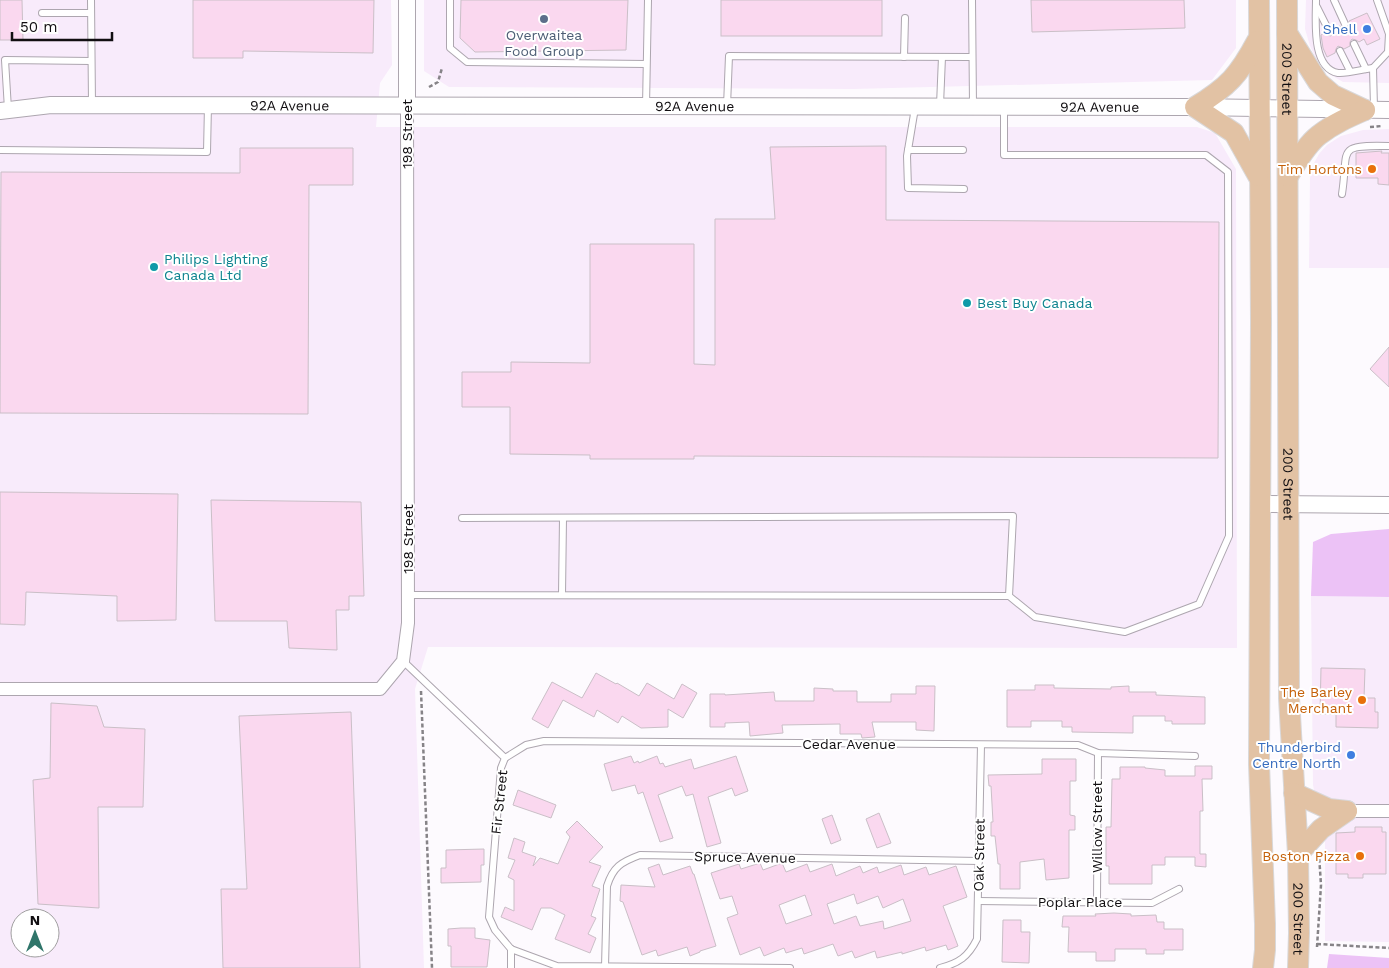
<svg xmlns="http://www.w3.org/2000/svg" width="1389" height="968" font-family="'Work Sans',sans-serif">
  <rect width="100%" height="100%" fill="#fdfafe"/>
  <g fill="#f8ebfb" fill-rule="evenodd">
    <path d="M0,0H391L392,65L380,83L376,127H1197L1215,133L1236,169L1237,648L428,647L415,689L424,968H0ZM20,918H50V948H20Z"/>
    <polygon points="424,0 1236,0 1236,48 1212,80 853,89 449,87 424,71"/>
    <polygon points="1306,0 1389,0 1389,83 1343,82 1331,75 1319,65 1310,46 1305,29"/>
    <polygon points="1389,129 1389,268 1309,268 1310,178 1313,165 1319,154 1327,145 1341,136 1363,130"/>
    <polygon points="1311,596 1389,597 1389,942 1325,941 1325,842 1313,785"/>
  </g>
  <g fill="#ecc2f6">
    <polygon points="1389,529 1389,597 1311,596 1313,542 1331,534"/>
    <polygon points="1329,954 1389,958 1389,968 1327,968"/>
  </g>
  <g fill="#fad8ef" stroke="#cabfc7" fill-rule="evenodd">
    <polygon points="0,0 22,0 23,40 0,40"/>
    <polygon points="193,0 374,0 373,53 243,51 243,58 193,58"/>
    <polygon points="461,0 628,0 626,50 475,52 460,38"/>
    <rect x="721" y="0" width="161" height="36"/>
    <polygon points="1031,0 1184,0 1185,28 1032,32"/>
    <polygon points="1367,13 1380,39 1367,45 1364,39 1359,42 1356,40 1352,39 1350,42 1350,46 1344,49 1338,46 1336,49 1335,53 1327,57 1323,48 1321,35 1324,33 1327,35 1331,36 1333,33 1334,29 1340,26 1344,29 1348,28 1350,25 1349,21"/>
    <polygon points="886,146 886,220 1219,222 1218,458 694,456 694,459 590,459 590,455 510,454 510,407 462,407 462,372 511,372 511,362 590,363 590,244 694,244 694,364 715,365 715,219 775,219 770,147"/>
    <polygon points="240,148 353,148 353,185 309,185 308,414 0,413 1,172 240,173"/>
    <polygon points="1382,151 1381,153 1389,153 1389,185 1378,184 1378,178 1356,178 1356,153"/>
    <polygon points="1389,347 1389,387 1370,369"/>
    <polygon points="0,492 178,494 176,620 117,621 117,596 26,592 25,625 0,624"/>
    <polygon points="211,500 361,502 364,596 349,596 349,610 336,610 337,650 289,648 287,621 215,621"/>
    <polygon points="1321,668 1365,669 1364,698 1375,698 1375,712 1378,712 1378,728 1336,727 1336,714 1320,714"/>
    <polygon points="596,673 616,684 617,683 639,696 647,683 674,699 682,684 697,693 683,718 668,709 668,727 641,728 622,716 618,723 597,710 594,717 563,700 548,728 532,719 552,682 582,698"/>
    <polygon points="1035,685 1054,685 1054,688 1111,689 1111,687 1129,686 1129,692 1156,692 1156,695 1205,697 1205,724 1172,724 1172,721 1165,721 1165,716 1133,716 1133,733 1072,732 1072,727 1062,727 1062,721 1031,721 1031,727 1007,727 1007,690 1035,690"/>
    <polygon points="916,686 935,686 934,731 916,730 916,722 872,722 875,737 862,738 861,734 840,734 840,724 782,725 783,733 750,736 749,722 725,723 725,727 710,727 710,694 725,694 725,695 774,692 775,701 814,701 814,688 833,689 833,691 857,691 857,702 891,702 891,694 916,694"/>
    <polygon points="51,703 97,706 104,727 145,729 143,807 98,807 99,908 38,904 33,780 50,778"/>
    <polygon points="351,712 360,968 223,968 221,889 247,889 239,716"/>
    <polygon points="631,756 634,763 638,761 639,763 657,756 660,764 663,763 665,767 691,759 694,769 736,756 748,791 735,796 732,788 708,797 721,843 707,847 693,794 686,796 682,786 658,795 673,838 660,842 643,792 638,794 635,785 612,791 604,764"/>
    <polygon points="1042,759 1076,759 1076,781 1070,781 1070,815 1075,816 1075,830 1069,830 1069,878 1046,880 1044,859 1020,862 1020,889 1000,889 1000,864 998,864 995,836 991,836 991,822 993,822 991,786 989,786 988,775 1042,774"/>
    <polygon points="1195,766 1212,766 1212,779 1202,779 1203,811 1200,811 1200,854 1206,854 1206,867 1195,866 1195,857 1165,857 1165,865 1152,865 1152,884 1109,884 1109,866 1106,866 1106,827 1111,827 1112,779 1120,779 1120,767 1145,767 1145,768 1165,770 1165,776 1195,776"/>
    <polygon points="518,790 556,805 551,818 513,805"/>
    <polygon points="879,813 891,843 877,848 866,819"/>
    <polygon points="832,815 841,840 831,844 822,819"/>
    <polygon points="577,821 603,847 589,862 601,866 592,886 600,889 591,916 596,918 588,934 596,938 590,953 555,939 565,915 551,908 541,908 532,930 501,917 505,907 514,911 514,880 508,877 515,860 508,858 514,838 525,842 522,852 536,857 533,866 540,858 558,864 570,837 566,832"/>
    <polygon points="1355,827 1382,827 1382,832 1386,832 1386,874 1363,874 1363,878 1348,878 1348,874 1336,874 1336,833 1355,832"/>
    <polygon points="484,849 484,865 481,865 481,882 441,883 441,868 446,868 446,850"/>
    <path d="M760,863L763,870L782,863L786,872L807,864L810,872L832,864L836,876L860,866L863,873L877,867L879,873L901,865L904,875L926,867L929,875L956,866L967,897L943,906L958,946L948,950L946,945L926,951L925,947L902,954V952L877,958L875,951L855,958L852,951L838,956L833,944L804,954L802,948L786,953L784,948L764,956L760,947L740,955L727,918L738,914L732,896L720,899L711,873L739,864L741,869ZM854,894L857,904L878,896L883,908L903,899L911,921L884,929L883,921L860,926L856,916L834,924L827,904ZM805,895L812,915L786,924L779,905Z"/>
    <polygon points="659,864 663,875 690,866 693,874 694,874 716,946 700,951 700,952 690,956 687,947 658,956 656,950 642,955 623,902 620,901 621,885 655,887 648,868"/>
    <polygon points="1114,913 1131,914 1131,916 1156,915 1157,922 1164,922 1164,929 1183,929 1183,950 1164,950 1164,954 1146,954 1146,949 1115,949 1115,961 1096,961 1096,952 1068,952 1069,927 1062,927 1063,916 1096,916 1095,914"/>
    <polygon points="1003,920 1021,920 1021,932 1030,932 1029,963 1002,962"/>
    <polygon points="461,928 475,928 475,938 490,940 487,967 451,967 451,946 448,946 448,929"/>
  </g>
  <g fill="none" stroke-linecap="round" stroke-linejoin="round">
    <defs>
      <g id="service">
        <polyline points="91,0 92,104"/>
        <polyline points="450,0 450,48 467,62 646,64"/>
        <polyline points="972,0 973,105"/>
        <path d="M1316,0C1316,20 1311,68 1338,73C1346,74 1364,69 1373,68"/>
        <polyline points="1334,0 1345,24"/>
        <polyline points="1317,7 1329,31"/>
        <polyline points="42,13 91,13"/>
        <polyline points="1354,44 1366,69"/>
        <polyline points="1340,51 1350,71"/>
        <polyline points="904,57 905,18"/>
        <polyline points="940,105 942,57"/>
        <polyline points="646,106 648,0"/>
        <polyline points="727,106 729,56 972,57"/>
        <polyline points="915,108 907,156 908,188 964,189"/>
        <polyline points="1374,108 1373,68 1388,52 1389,34 1377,0"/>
        <polyline points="8,109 5,60 91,61"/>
        <polyline points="0,150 207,152 208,105"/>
        <polyline points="908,150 963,150"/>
        <path d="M1342,194C1349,148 1335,145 1389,146"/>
        <polyline points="462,518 1013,516 1009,596"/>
        <polyline points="408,595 1009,596 1035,617 1125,632 1199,604 1229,536 1228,172 1206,155 1004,155 1004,107"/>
        <polyline points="562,595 563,518"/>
        <polyline points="403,661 505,758 501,768 489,917 495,930 511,949"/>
        <polyline points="505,758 526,745 544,741 1078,745 1098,753 1195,756"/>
        <polyline points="978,901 1152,903 1179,889"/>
        <polyline points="1097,901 1098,753"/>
        <polyline points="511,949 557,966 790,968"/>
        <path d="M605,967L607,886C613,867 621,862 640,855L979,861"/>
        <polyline points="511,968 511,949"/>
        <path d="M940,968C959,963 968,957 977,939L981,745"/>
      </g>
      <g id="minor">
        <polyline points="0,689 380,689 403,661 408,623 407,106"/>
        <polyline points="1347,811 1389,811"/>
      </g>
      <g id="tertiary">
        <polyline points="407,106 407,0"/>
        <path id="s1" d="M0,111L51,105L1195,107L1389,110"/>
        <polyline points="1259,504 1389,505"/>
      </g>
      <g id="primary">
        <polyline points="1259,0 1261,321 1259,764 1265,924 1265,950 1263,968"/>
        <path id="s2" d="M1287,0L1289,698L1298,854L1299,933L1298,968"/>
        <polyline points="1287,33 1318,82 1333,95 1365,110"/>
        <path d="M1257,41C1239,75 1228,87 1195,107L1234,133L1258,176"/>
        <path d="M1288,176C1297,162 1306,145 1319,135C1333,124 1349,117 1365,110"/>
        <polyline points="1294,793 1329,809 1347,811"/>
        <polyline points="1298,854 1321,829 1347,811"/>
      </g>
    </defs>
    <use href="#service" stroke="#ada6af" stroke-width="8"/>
    <use href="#minor" stroke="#ada6af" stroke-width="14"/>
    <use href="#tertiary" stroke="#ada6af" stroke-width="18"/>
    <use href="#primary" stroke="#d9d8d9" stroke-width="22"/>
    <g stroke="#868387" stroke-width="2.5" stroke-dasharray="4 2.5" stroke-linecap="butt">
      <polyline points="429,87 438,82 442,68"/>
      <polyline points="1370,127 1382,126"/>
      <polyline points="421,691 432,968"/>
      <polyline points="1317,944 1389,948"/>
      <polyline points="1317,947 1321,885 1319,855"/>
    </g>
    <use href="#service" stroke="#fff" stroke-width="6"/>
    <use href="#minor" stroke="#fff" stroke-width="12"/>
    <use href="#tertiary" stroke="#fff" stroke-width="16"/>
    <use href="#primary" stroke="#e2c2a4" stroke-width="20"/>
  </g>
  <circle fill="#5c6f8a" stroke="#fff" stroke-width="2" cx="544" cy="19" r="5"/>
  <g fill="#3f7fe0" stroke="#fff" stroke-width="2">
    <circle cx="1367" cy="29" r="5"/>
    <circle cx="1351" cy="755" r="5"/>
  </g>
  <g fill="#e8710a" stroke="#fff" stroke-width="2">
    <circle cx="1372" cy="169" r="5"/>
    <circle cx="1362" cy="700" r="5"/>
    <circle cx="1360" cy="856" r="5"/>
  </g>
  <g fill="#0f9aa8" stroke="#fff" stroke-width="2">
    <circle cx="154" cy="267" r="5"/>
    <circle cx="967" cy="303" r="5"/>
  </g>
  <g text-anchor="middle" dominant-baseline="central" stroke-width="4" stroke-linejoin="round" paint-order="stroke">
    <g font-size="14" fill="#366cbe" stroke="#fff" text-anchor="end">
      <text x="1357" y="29">Shell</text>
      <text x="1341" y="747">Thunderbird<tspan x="1341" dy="16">Centre North</tspan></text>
    </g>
    <g font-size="14" fill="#4e5e75" stroke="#fff">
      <text x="544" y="35">Overwaitea<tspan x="544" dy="16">Food Group</tspan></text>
    </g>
    <g font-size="14" fill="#110e11" stroke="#fff">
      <text stroke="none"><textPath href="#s2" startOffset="79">200 Street</textPath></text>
      <text stroke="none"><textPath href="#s1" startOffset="290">92A Avenue</textPath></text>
      <text stroke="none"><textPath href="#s1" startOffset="695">92A Avenue</textPath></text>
      <text stroke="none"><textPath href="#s1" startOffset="1100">92A Avenue</textPath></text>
      <text transform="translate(407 134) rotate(-90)">198 Street</text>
      <text stroke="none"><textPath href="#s2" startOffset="484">200 Street</textPath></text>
      <text transform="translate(408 539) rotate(-90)">198 Street</text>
      <text x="849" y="744">Cedar Avenue</text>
      <text transform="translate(499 802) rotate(-84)">Fir Street</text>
      <text transform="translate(1097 827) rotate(-90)">Willow Street</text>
      <text transform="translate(979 855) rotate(-89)">Oak Street</text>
      <text transform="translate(745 857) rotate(1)">Spruce Avenue</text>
      <text x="1080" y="902">Poplar Place</text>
      <text stroke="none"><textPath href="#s2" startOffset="919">200 Street</textPath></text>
    </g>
    <g font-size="14" fill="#c56008" stroke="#fff" text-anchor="end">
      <text x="1362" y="169">Tim Hortons</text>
      <text x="1352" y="692">The Barley<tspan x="1352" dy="16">Merchant</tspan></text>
      <text x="1350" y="856">Boston Pizza</text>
    </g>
    <g font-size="14" fill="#0d838f" stroke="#fff" text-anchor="start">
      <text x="164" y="259">Philips Lighting<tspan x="164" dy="16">Canada Ltd</tspan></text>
      <text x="977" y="303">Best Buy Canada</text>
    </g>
  </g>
  <g transform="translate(35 933)"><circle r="24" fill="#ffffff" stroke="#a09fa0"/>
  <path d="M0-4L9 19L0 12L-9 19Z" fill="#30756a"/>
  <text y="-8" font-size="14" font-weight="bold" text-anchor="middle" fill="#110e11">N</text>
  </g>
  <path d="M12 32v8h100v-8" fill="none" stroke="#110e11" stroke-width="2.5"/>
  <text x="20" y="32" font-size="15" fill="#110e11" stroke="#ffffff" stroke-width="4" paint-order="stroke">50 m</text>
</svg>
